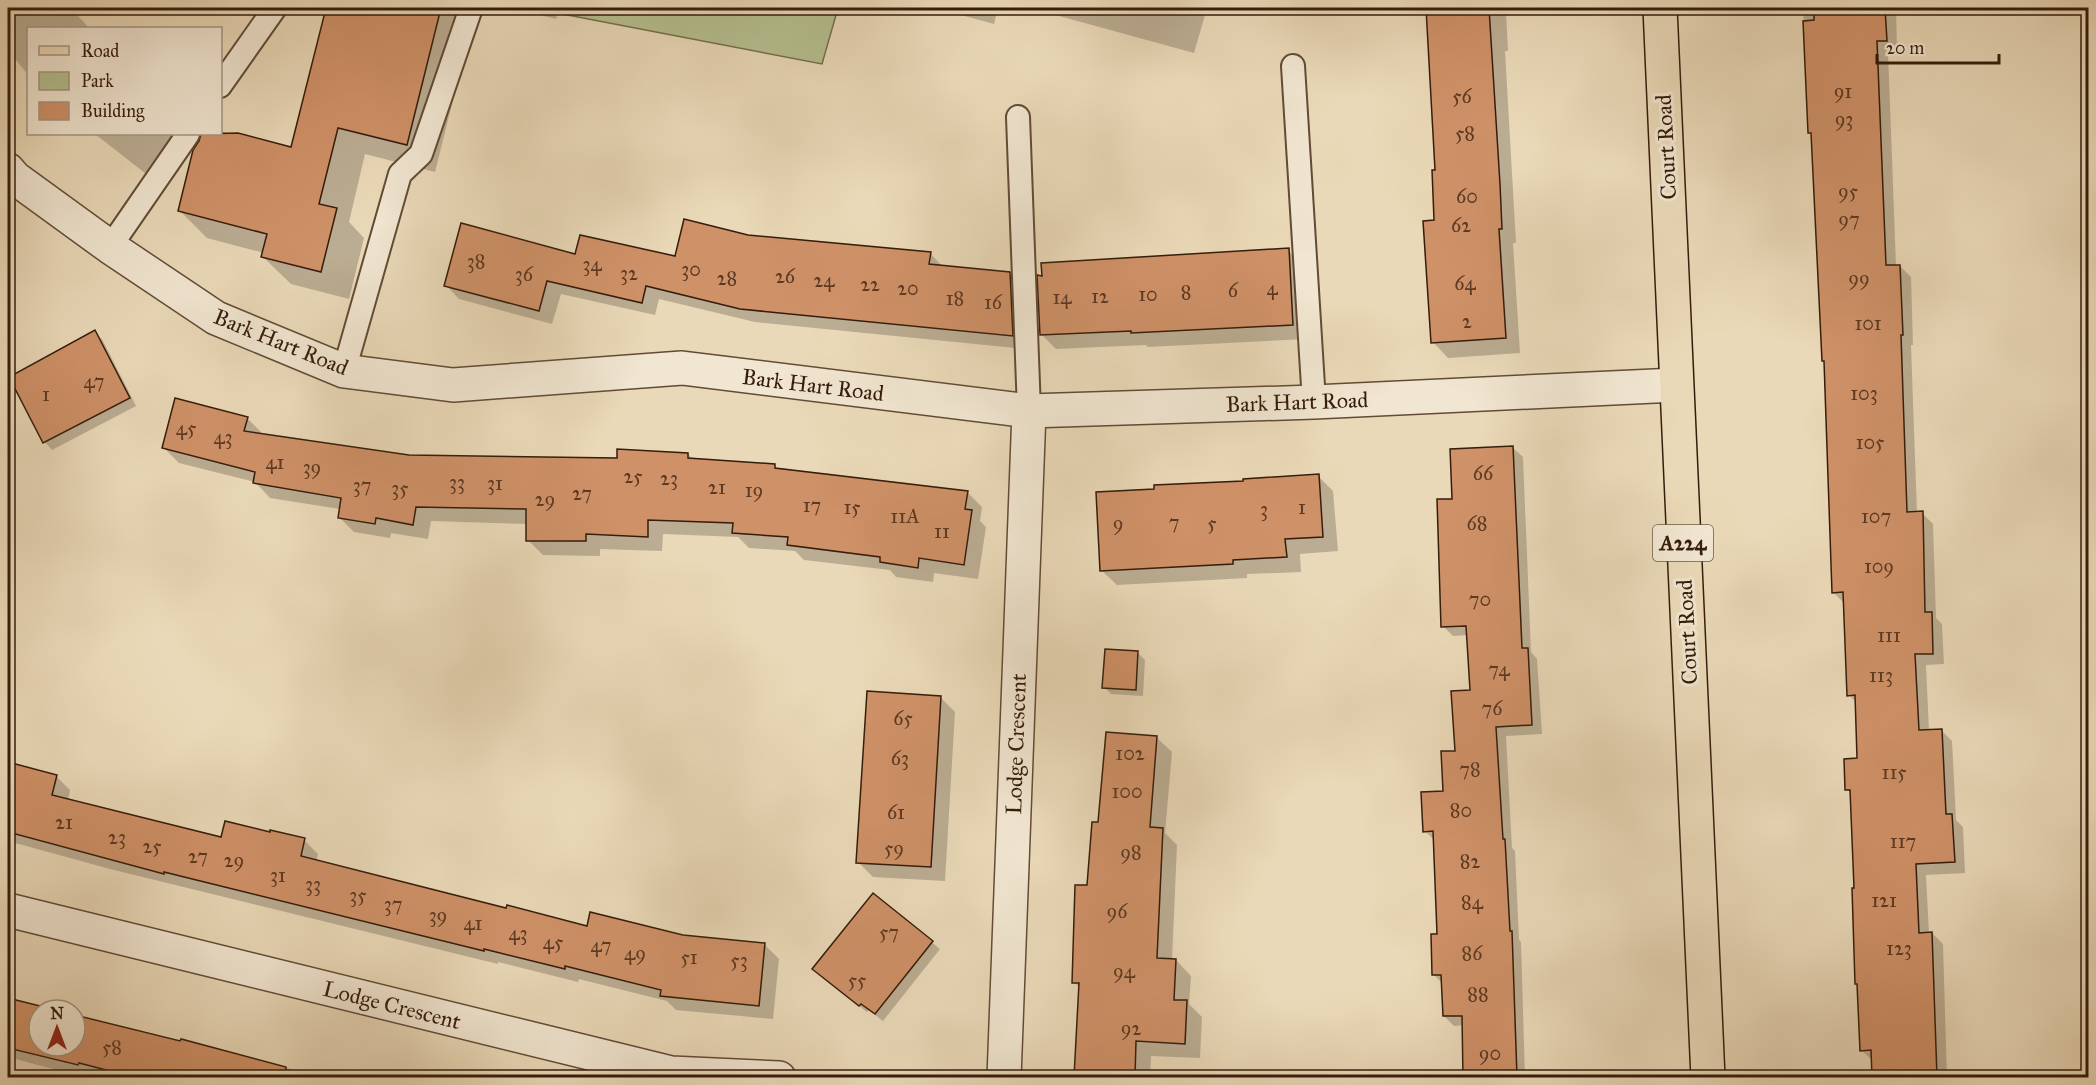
<svg xmlns="http://www.w3.org/2000/svg" width="2096" height="1085" font-family="'IM FELL Great Primer',serif">
  <rect width="100%" height="100%" fill="#ead9b8"/>
  <filter id="stains"><feTurbulence type="fractalNoise" baseFrequency=".00333" numOctaves="4"/><feColorMatrix values="0 0 0 0 .2 0 0 0 0 .09 0 0 0 0 .02 0 0 0 .5 -.17"/></filter>
  <radialGradient id="worn" r=".72"><stop offset=".6" stop-color="#630" stop-opacity="0"/><stop offset="1" stop-color="#630" stop-opacity=".3"/></radialGradient>
  <polygon fill="#b5c090" stroke="#756e4e" stroke-width="1.5" points="531,8 838,8 822,64"/>
  <g fill="#0003">
    <polygon points="8,8 71,8 89,28 28,28 28,75 8,50"/>
    <polygon points="328,8 476,8 435,172 365,154 349,222 364,238 349,299 291,284 263,257 264,253 207,238 180,211 203,134 220,134 220,131 292,149"/>
    <polygon points="511,8 559,8 556,19"/>
    <polygon points="951,8 998,8 994,24 957,14"/>
    <polygon points="1030,8 1207,8 1194,53"/>
    <polygon points="1428,8 1502,8 1506,12 1508,51 1505,51 1516,243 1513,243 1520,353 1448,358 1433,342 1437,171"/>
    <polygon points="1803,8 1896,8 1897,51 1888,52 1896,266 1900,266 1911,277 1913,345 1911,345 1917,513 1922,513 1933,524 1936,618 1942,624 1944,664 1926,665 1929,731 1941,730 1952,741 1956,820 1963,827 1965,873 1926,875 1929,934 1932,933 1943,944 1947,1078 1874,1078 1873,1061 1861,1050 1852,794 1847,789 1859,759 1857,703 1849,695 1845,604 1833,592 1825,362 1823,360 1813,135 1810,132"/>
    <polygon points="2085,8 2088,8 2088,17 2082,10"/>
    <polygon points="95,134 184,134 150,177"/>
    <polygon points="748,237 930,253 943,267 1010,274 1023,287 1026,349 755,322 659,299 655,315 561,294 552,324 459,299 446,285 576,256 676,258"/>
    <polygon points="1288,250 1303,265 1307,339 1148,347 1146,345 1056,349 1041,334"/>
    <polygon points="94,332 102,339 136,406 52,450 45,442 11,378"/>
    <polygon points="247,418 262,433 262,435 409,456 618,459 688,454 693,460 774,466 778,470 967,492 982,507 980,521 986,527 978,579 934,573 933,582 896,577 890,570 804,560 795,551 749,548 738,537 663,534 662,551 600,549 600,556 543,555 528,540 528,524 431,521 428,539 391,533 390,538 354,532 339,517 340,509 270,498 255,482 179,463 164,448"/>
    <polygon points="1513,448 1523,457 1531,652 1537,659 1542,734 1506,736 1512,848 1515,851 1519,940 1521,942 1525,1078 1465,1078 1464,1025 1454,1026 1444,1016 1443,984 1434,975 1439,935 1435,841 1425,831 1445,793 1471,692 1468,635 1453,636 1443,626 1454,500"/>
    <polygon points="1318,476 1333,491 1338,551 1300,554 1301,572 1247,574 1247,578 1117,585 1101,570 1244,483"/>
    <polygon points="1138,653 1145,660 1143,696 1111,694 1104,687"/>
    <polygon points="940,697 955,712 945,881 873,877 858,862"/>
    <polygon points="1156,737 1172,752 1165,833 1177,845 1172,960 1176,960 1191,976 1189,1004 1202,1017 1200,1058 1151,1056 1150,1078 1070,1078 1070,1076 1075,1076 1080,988 1074,982 1099,824"/>
    <polygon points="10,765 56,776 70,790 68,800 222,839 304,840 318,854 316,862 507,909 588,928 765,945 779,959 773,1019 676,1010 667,1001 579,979 578,982 498,962 498,964 110,869 8,841 8,774"/>
    <polygon points="873,895 940,949 883,1021 869,1010 867,1012 821,976"/>
    <polygon points="8,1000 49,1010 39,1010 39,1046 75,1046 75,1016 328,1078 86,1078 8,1057"/>
  </g>
  <g fill="#cf9168" stroke="#351c0b" stroke-width="1.5">
    <polygon points="326,8 441,8 407,145 338,128 319,204 337,208 321,272 261,257 267,234 178,211 193,150 199,141 201,134 238,133 291,147"/>
    <polygon points="1426,8 1489,8 1500,184 1502,229 1499,229 1506,338 1431,343 1423,221 1434,220 1432,170 1435,170"/>
    <polygon points="1814,8 1885,8 1887,41 1877,41 1886,265 1900,265 1903,335 1901,335 1907,512 1923,511 1925,612 1932,612 1933,654 1915,654 1919,730 1942,729 1946,814 1952,814 1955,862 1916,864 1919,933 1932,932 1937,1077 1872,1077 1871,1050 1860,1051 1857,984 1855,984 1852,888 1854,888 1850,790 1845,790 1844,759 1857,758 1855,695 1847,696 1843,592 1832,593 1824,361 1822,361 1811,133 1808,133 1803,21 1814,20"/>
    <polygon points="684,219 748,235 931,252 929,264 1010,272 1013,336 740,309 646,286 642,303 547,281 539,311 444,286 461,223 575,254 580,235 675,256"/>
    <polygon points="1289,248 1293,325 1131,333 1131,331 1040,335 1037,275 1042,276 1041,263"/>
    <polygon points="95,330 130,398 43,443 9,377"/>
    <polygon points="175,398 248,417 244,431 409,455 617,458 617,449 688,453 688,458 775,464 775,468 968,491 965,509 972,510 964,565 919,558 918,568 880,562 880,557 787,545 788,537 732,533 733,523 648,520 648,537 586,534 586,541 526,541 526,509 416,507 413,525 376,518 375,524 338,518 341,498 253,483 255,472 162,448"/>
    <polygon points="1513,446 1522,648 1528,648 1532,725 1496,727 1503,839 1505,839 1510,931 1512,931 1517,1077 1463,1077 1462,1016 1443,1016 1441,975 1432,975 1431,934 1437,934 1433,831 1423,832 1421,792 1443,791 1441,751 1455,751 1451,691 1470,690 1466,626 1441,627 1437,499 1452,499 1450,449"/>
    <polygon points="1319,474 1323,537 1285,539 1287,557 1233,560 1233,564 1100,571 1096,492 1154,489 1154,485 1243,481 1243,479"/>
    <polygon points="1105,649 1138,651 1136,690 1102,688"/>
    <polygon points="867,691 941,696 931,867 856,863"/>
    <polygon points="1106,732 1157,736 1150,827 1163,828 1157,958 1176,959 1174,1000 1187,1000 1185,1044 1136,1041 1135,1077 1074,1077 1079,983 1072,983 1075,885 1087,885 1092,822 1098,822"/>
    <polygon points="8,762 57,775 52,795 221,837 225,821 270,832 270,830 305,838 301,856 506,908 507,905 587,926 590,912 683,935 765,943 759,1006 660,996 661,990 565,966 565,969 484,949 484,951 164,872 164,874 8,832"/>
    <polygon points="873,893 933,941 875,1014 861,1004 859,1006 812,969"/>
    <polygon points="8,998 56,1010 39,1010 39,1046 75,1046 75,1015 180,1041 181,1039 286,1067 285,1077 133,1077 79,1063 78,1065 8,1048"/>
  </g>
  <g fill="none" stroke-linecap="round" stroke-linejoin="round">
    <defs>
      <g id="service">
        <polyline points="1293,66 1314,402"/>
        <polyline points="220,86 275,8"/>
        <polyline points="1018,117 1029,411"/>
        <polyline points="110,247 188,134"/>
        <polyline points="344,371 400,174 421,154 471,8"/>
      </g>
      <g id="minor">
        <polyline points="8,170 15,178 110,247 216,318 344,371 453,385 682,368 1029,411 1314,402 1676,385"/>
        <polyline points="8,910 671,1073 779,1078"/>
        <polyline points="1004,1078 1029,411"/>
      </g>
      <polyline id="primary" points="1660,8 1708,1078"/>
    </defs>
    <use href="#service" stroke="#624b36" stroke-width="26"/>
    <use href="#minor" stroke="#624b36" stroke-width="36"/>
    <use href="#primary" stroke="#351c0b" stroke-width="36"/>
    <use href="#service" stroke="#f1e6d1" stroke-width="22"/>
    <use href="#minor" stroke="#f1e6d1" stroke-width="33"/>
    <use href="#primary" stroke="#ead9b8" stroke-width="33"/>
  </g>
  <g text-anchor="middle" dominant-baseline="central" stroke-width="6" stroke-linejoin="round" paint-order="stroke">
    <g font-size="20" fill="#5c3922">
      <text x="1843" y="91">91</text>
      <text x="1462" y="96">56</text>
      <text x="1844" y="119">93</text>
      <text x="1465" y="133">58</text>
      <text x="1848" y="191">95</text>
      <text x="1467" y="196">60</text>
      <text x="1849" y="219">97</text>
      <text x="1461" y="225">62</text>
      <text x="476" y="261">38</text>
      <text x="592" y="264">34</text>
      <text x="691" y="269">30</text>
      <text x="629" y="273">32</text>
      <text x="524" y="274">36</text>
      <text x="785" y="276">26</text>
      <text x="727" y="278">28</text>
      <text x="1859" y="278">99</text>
      <text x="824" y="280">24</text>
      <text x="1465" y="283">64</text>
      <text x="870" y="284">22</text>
      <text x="908" y="288">20</text>
      <text x="1272" y="288">4</text>
      <text x="1233" y="290">6</text>
      <text x="1186" y="292">8</text>
      <text x="1148" y="294">10</text>
      <text x="1100" y="296">12</text>
      <text x="1062" y="297">14</text>
      <text x="955" y="298">18</text>
      <text x="993" y="302">16</text>
      <text x="1467" y="321">2</text>
      <text x="1868" y="323">101</text>
      <text x="94" y="381">47</text>
      <text x="1864" y="393">103</text>
      <text x="46" y="394">1</text>
      <text x="186" y="428">45</text>
      <text x="223" y="437">43</text>
      <text x="1870" y="442">105</text>
      <text x="275" y="462">41</text>
      <text x="312" y="467">39</text>
      <text x="1483" y="473">66</text>
      <text x="633" y="476">25</text>
      <text x="669" y="478">23</text>
      <text x="457" y="482">33</text>
      <text x="495" y="483">31</text>
      <text x="362" y="485">37</text>
      <text x="717" y="487">21</text>
      <text x="400" y="488">35</text>
      <text x="754" y="490">19</text>
      <text x="582" y="493">27</text>
      <text x="545" y="499">29</text>
      <text x="812" y="505">17</text>
      <text x="852" y="507">15</text>
      <text x="1302" y="507">1</text>
      <text x="1264" y="509">3</text>
      <text x="905" y="516">11A</text>
      <text x="1876" y="516">107</text>
      <text x="1174" y="522">7</text>
      <text x="1118" y="523">9</text>
      <text x="1212" y="523">5</text>
      <text x="1477" y="523">68</text>
      <text x="942" y="531">11</text>
      <text x="1879" y="566">109</text>
      <text x="1480" y="599">70</text>
      <text x="1889" y="635">111</text>
      <text x="1499" y="669">74</text>
      <text x="1881" y="675">113</text>
      <text x="1492" y="708">76</text>
      <text x="903" y="718">65</text>
      <text x="1130" y="753">102</text>
      <text x="900" y="758">63</text>
      <text x="1470" y="769">78</text>
      <text x="1894" y="772">115</text>
      <text x="1127" y="791">100</text>
      <text x="1461" y="810">80</text>
      <text x="896" y="812">61</text>
      <text x="64" y="822">21</text>
      <text x="117" y="837">23</text>
      <text x="1903" y="841">117</text>
      <text x="152" y="846">25</text>
      <text x="894" y="848">59</text>
      <text x="1131" y="852">98</text>
      <text x="198" y="856">27</text>
      <text x="234" y="860">29</text>
      <text x="1470" y="861">82</text>
      <text x="278" y="875">31</text>
      <text x="313" y="884">33</text>
      <text x="358" y="895">35</text>
      <text x="1884" y="900">121</text>
      <text x="1472" y="902">84</text>
      <text x="393" y="904">37</text>
      <text x="1117" y="911">96</text>
      <text x="438" y="915">39</text>
      <text x="473" y="923">41</text>
      <text x="889" y="932">57</text>
      <text x="518" y="933">43</text>
      <text x="553" y="942">45</text>
      <text x="601" y="945">47</text>
      <text x="1899" y="948">123</text>
      <text x="635" y="953">49</text>
      <text x="1472" y="953">86</text>
      <text x="689" y="957">51</text>
      <text x="739" y="960">53</text>
      <text x="1124" y="971">94</text>
      <text x="857" y="980">55</text>
      <text x="1478" y="994">88</text>
      <text x="1131" y="1028">92</text>
      <text x="112" y="1047">58</text>
      <text x="1490" y="1053">90</text>
    </g>
    <rect fill="#f1e6d1" stroke="#6d5946" stroke-width="1.5" x="1653" y="525" width="60" height="36" rx="4.5"/>
    <g font-size="21" font-weight="bold" fill="#351c0b">
      <text x="1683" y="543">A224</text>
    </g>
    <g font-size="22" fill="#351c0b" stroke="#f1e6d1">
      <text transform="translate(1666 147) rotate(-93)">Court Road</text>
      <text transform="translate(281 342) rotate(22)">Bark Hart Road</text>
      <text transform="translate(813 385) rotate(7)">Bark Hart Road</text>
      <text transform="translate(1297 402) rotate(-2)">Bark Hart Road</text>
      <text transform="translate(1687 632) rotate(-93)">Court Road</text>
      <text transform="translate(1016 744) rotate(-88)">Lodge Crescent</text>
      <text transform="translate(392 1005) rotate(14)">Lodge Crescent</text>
    </g>
  </g>
  <rect width="2096" height="1085" fill="none" stroke="#ead9b8" stroke-width="30"/>
  <rect x="9" y="9" width="2078" height="1067" fill="none" stroke="#351c0b" stroke-width="3"/>
  <rect x="15" y="15" width="2066" height="1055" fill="none" stroke="#351c0b" stroke-width="1.5"/>
  <rect x="27" y="27" width="195" height="108" fill="#f1e6d1" stroke="#a69582" stroke-width="1.5"/>
  <rect x="39" y="46" width="30" height="9" fill="#ead9b8" stroke="#a69582" stroke-width="1.5"/>
  <text x="81" y="57" font-size="18" fill="#351c0b">Road</text>
  <rect x="39" y="72" width="30" height="18" fill="#b5c090" stroke="#a69582" stroke-width="1.5"/>
  <text x="81" y="87" font-size="18" fill="#351c0b">Park</text>
  <rect x="39" y="102" width="30" height="18" fill="#cf9168" stroke="#a69582" stroke-width="1.5"/>
  <text x="81" y="117" font-size="18" fill="#351c0b">Building</text>
  <g transform="translate(57 1028)"><circle r="28" fill="#f1e6d1" stroke="#a69582" stroke-width="1.5"/>
  <path d="M0-4.5L10 22L0 15L-10 22Z" fill="#8f2418"/>
  <text y="-9" font-size="16" font-weight="bold" text-anchor="middle" fill="#351c0b">N</text>
  </g>
  <path d="M1877 54v9h122v-9" fill="none" stroke="#351c0b" stroke-width="3"/>
  <text x="1886" y="54" font-size="18" fill="#351c0b" stroke="#f1e6d1" stroke-width="4.5" paint-order="stroke">20 m</text>
  <rect width="100%" height="100%" filter="url(#stains)"/>
  <rect width="100%" height="100%" fill="url(#worn)"/>
</svg>
